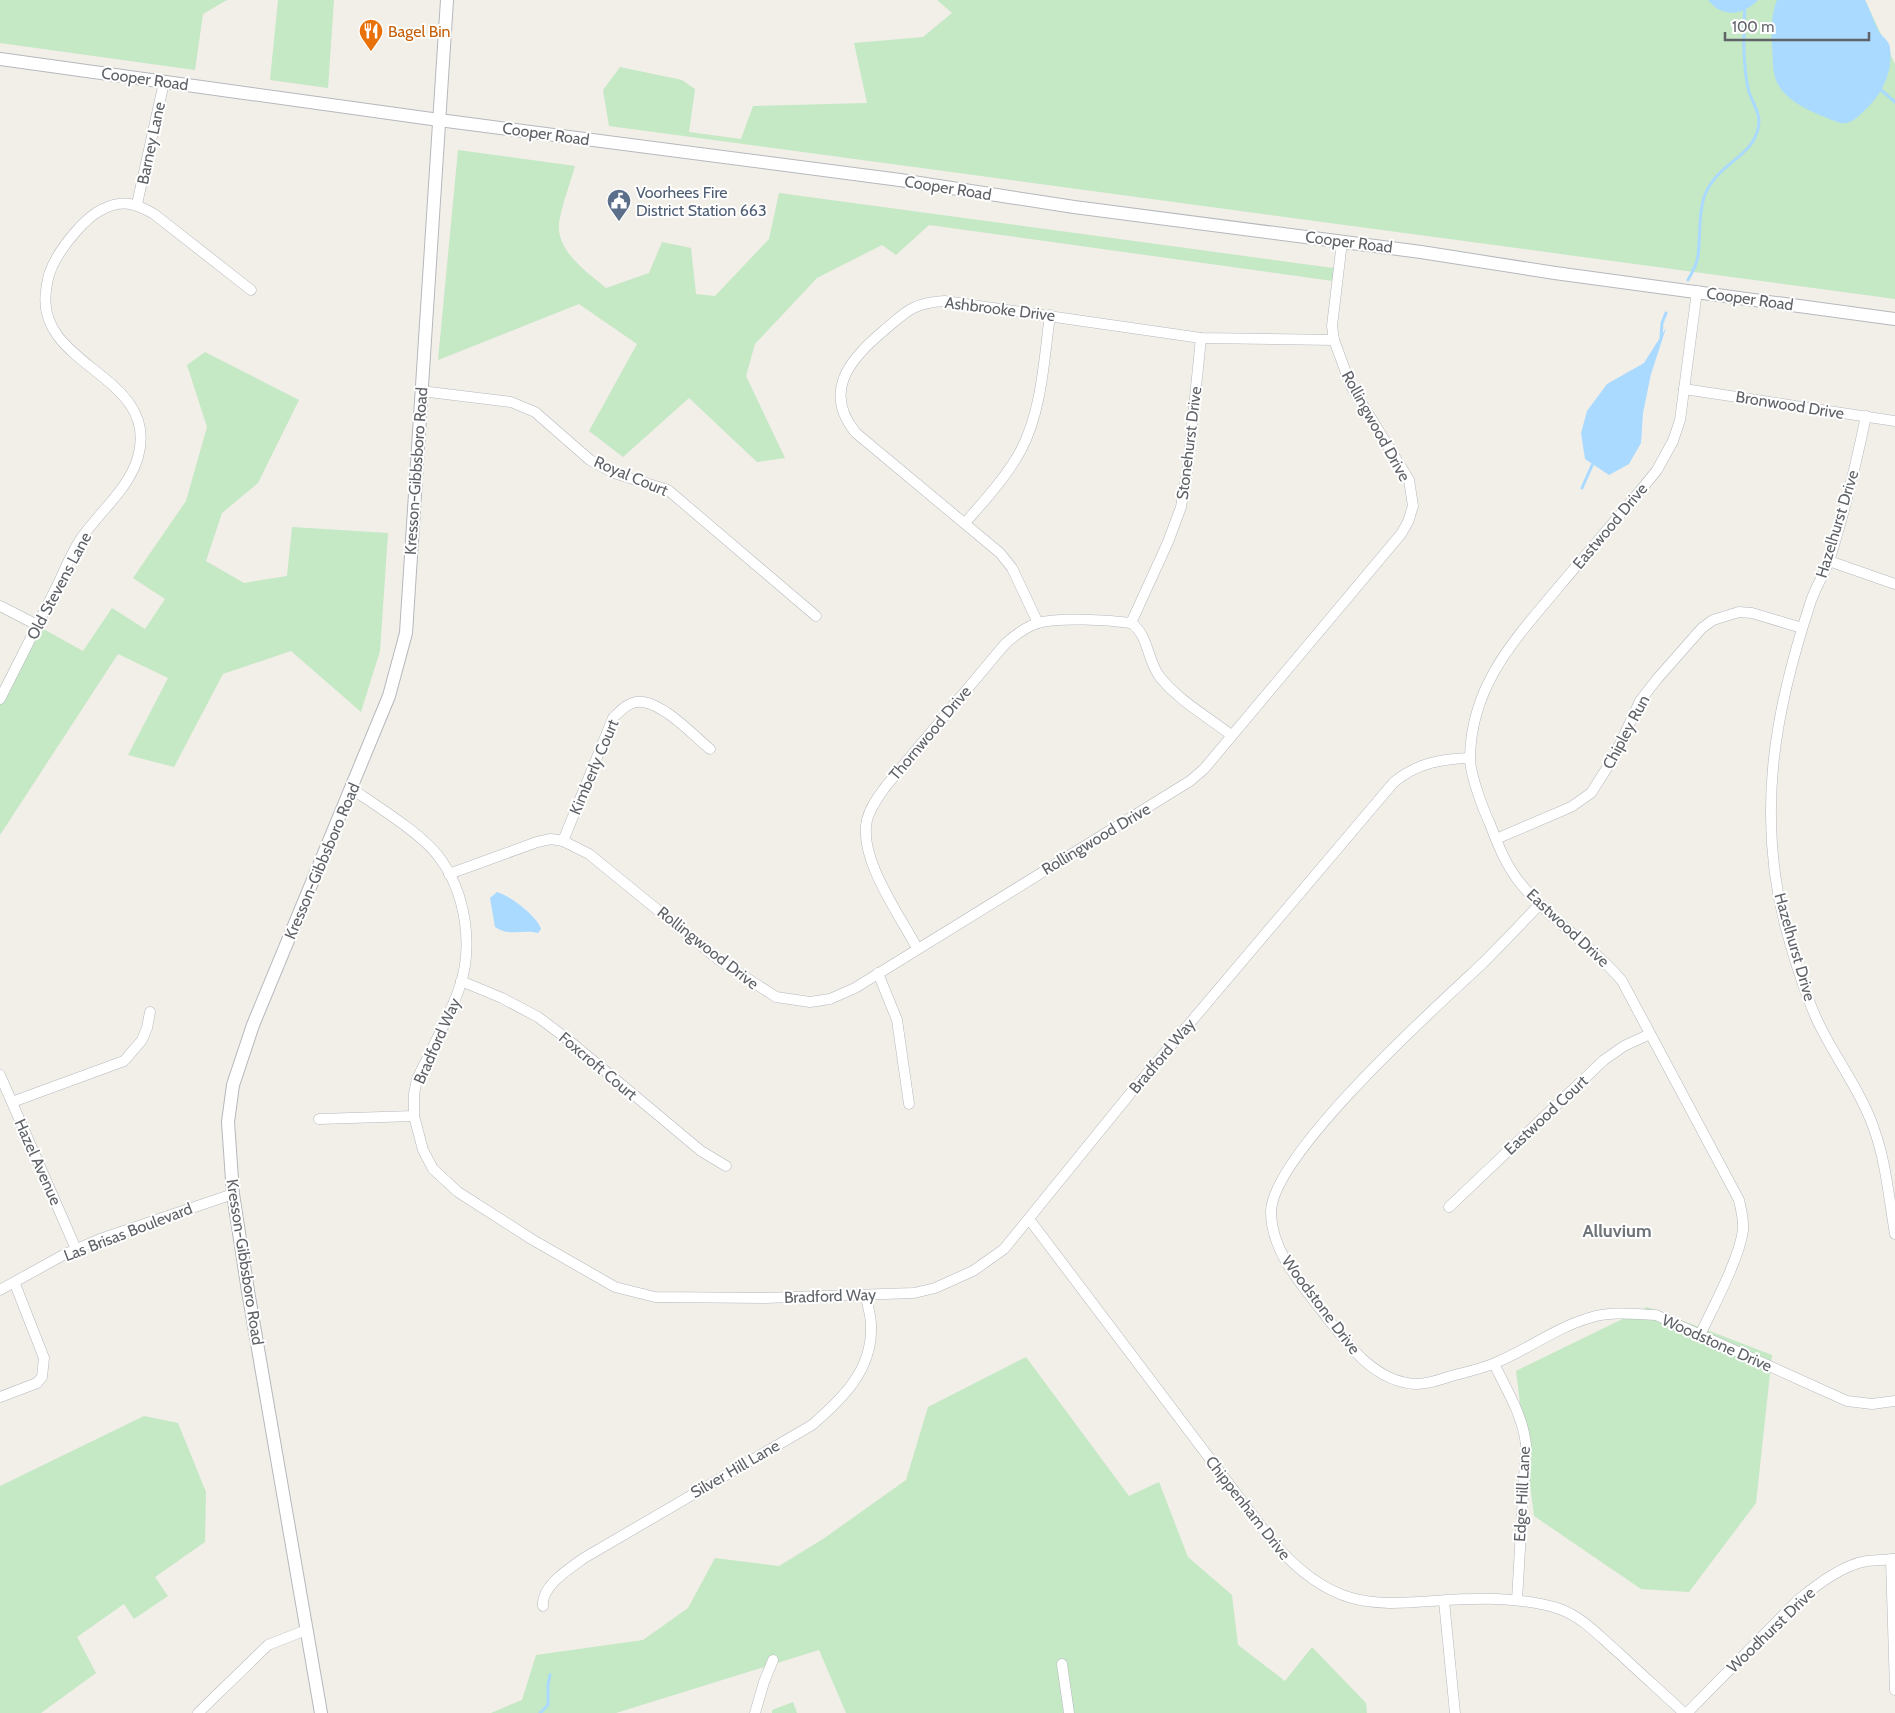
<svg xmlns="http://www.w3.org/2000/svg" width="1895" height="1713" font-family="Cabin,sans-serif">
  <rect width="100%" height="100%" fill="#f1efe8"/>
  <g fill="#c5e8c5">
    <polygon points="0,0 227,0 203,14 195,70 0,43"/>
    <polygon points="278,0 334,0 328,88 270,80"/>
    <polygon points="937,0 1865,0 1895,64 1895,299 609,126 603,90 620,67 682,80 695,89 689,132 741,139 753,106 867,103 854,43 923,37 952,13"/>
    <path d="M458,150L575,166C570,184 562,204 559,223C556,251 587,272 606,288L649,273L662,242L691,248L696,294L715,296L769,239L779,193L1341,269L1340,282L929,225L896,255L882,245L817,278L755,344L746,376L785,458L757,462L689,398L623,457L589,431L637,344L579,304L438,360Z"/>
    <polygon points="205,352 299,400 258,483 222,513 206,561 244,583 287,576 292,527 388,533 380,651 361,712 291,651 223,674 174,767 128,755 168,678 118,654 0,835 0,702 38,626 83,651 112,608 145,629 165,599 133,578 186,501 207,427 187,365"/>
    <polygon points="1647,1307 1772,1355 1756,1503 1689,1592 1641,1589 1534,1516 1516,1371"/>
    <polygon points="1026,1357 1129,1496 1159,1482 1188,1557 1232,1595 1238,1645 1285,1681 1312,1647 1366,1703 1367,1713 846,1713 819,1650 616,1713 491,1713 522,1700 536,1655 643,1640 688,1608 715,1558 779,1566 823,1539 906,1480 928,1407"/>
    <polygon points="144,1416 178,1423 206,1492 205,1542 155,1577 168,1596 134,1619 124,1604 77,1637 96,1673 41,1713 0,1713 0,1486"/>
    <polygon points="793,1702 797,1713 772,1713 772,1710"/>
  </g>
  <g fill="#aadaff">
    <path d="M1708,0H1758C1742,16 1723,18 1708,0Z"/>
    <path d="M1777,0H1865C1870,10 1874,22 1879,32C1882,36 1887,40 1889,44C1895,67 1883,94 1866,109C1859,116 1851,125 1840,123C1818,114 1782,103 1775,77C1772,67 1773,56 1772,46C1771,31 1771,15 1777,0Z"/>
    <polygon points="1666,328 1651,374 1643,413 1641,443 1629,464 1609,475 1585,459 1581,433 1587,411 1607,384 1644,363"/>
    <path d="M497,892C509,895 538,917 541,929L538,933C523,929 509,937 495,927L490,898Z"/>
  </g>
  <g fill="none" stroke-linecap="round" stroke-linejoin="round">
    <g stroke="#aadaff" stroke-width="3">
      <polyline points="1880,89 1895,102"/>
      <path d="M1688,280C1692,273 1697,264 1698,256C1701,233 1697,204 1710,185C1724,161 1759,153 1759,120C1758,108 1750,99 1748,88C1742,59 1744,29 1745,0"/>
      <polyline points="1661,337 1662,323 1666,313"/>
      <polyline points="1582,488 1594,461"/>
      <polyline points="540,1713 548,1705 548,1684 550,1675"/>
    </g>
    <defs>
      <g id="minor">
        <polyline points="137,204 164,82"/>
        <path d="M1697,291L1680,420L1673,441L1657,470C1626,509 1593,546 1562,583C1518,636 1472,682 1470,756C1469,772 1483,809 1490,824C1498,845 1506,866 1521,884C1551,921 1592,945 1622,981L1739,1200C1741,1210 1744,1220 1743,1230C1739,1260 1713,1307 1700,1335"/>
        <polyline points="1684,389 1895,421"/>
        <polyline points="421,391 511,402 535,412 590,460 614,473 668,490 816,616"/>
        <path d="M1866,416C1856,464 1845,511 1830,558C1825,573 1816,586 1811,601C1775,709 1756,812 1785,925C1794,958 1806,1000 1822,1030C1839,1063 1862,1094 1874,1129C1886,1162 1889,1199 1895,1234"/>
        <path d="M965,523C985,500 1007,476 1021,450C1042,410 1044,359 1050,315"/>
        <polyline points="1829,561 1895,584"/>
        <polyline points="0,606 37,625"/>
        <path d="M1038,623L1012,568L1000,553L856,433C823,393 848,361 881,333C905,313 911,303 944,301L1201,338L1334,340"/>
        <polyline points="1131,623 1168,542 1181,507 1188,466 1201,338"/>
        <path d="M1131,623C1149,635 1147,661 1160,677C1178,700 1208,717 1231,735"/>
        <path d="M0,699C18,664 35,629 53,594C62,577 69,557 80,540C98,513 129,489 138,457C161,375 35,367 46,291C47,279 50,269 56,259C65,243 85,218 101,210C122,199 135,203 154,214L251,290"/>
        <path d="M352,789C377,806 422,834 439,857C466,893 474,947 459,989C448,1020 431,1050 417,1079L414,1094V1116L423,1150L433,1169L458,1192L533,1240L615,1287L655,1297L764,1298L914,1293L935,1288L973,1271L1004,1249L1129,1095L1394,782C1418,763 1440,759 1469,758"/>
        <polyline points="1496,839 1571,807 1591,793 1614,757 1640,701 1657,679 1702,628 1713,620 1739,612 1752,613 1802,628"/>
        <path d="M563,841L613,718C621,710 630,700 643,702C665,705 693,735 710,749"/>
        <polyline points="449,874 537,842 551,839 563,841 589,854 719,960 776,997 810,1002 830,999 855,988 1190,781 1204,769 1401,534 1408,522 1413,506 1409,480 1351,386 1334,340 1332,326 1342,242"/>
        <path d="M1540,904C1521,924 1502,944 1483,963C1437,1006 1272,1154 1271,1212C1271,1250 1300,1283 1322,1311C1346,1342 1373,1382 1416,1384C1428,1384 1440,1380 1451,1376C1466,1372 1481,1369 1495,1363C1527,1350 1555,1328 1589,1318C1611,1311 1633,1314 1656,1315L1847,1401L1872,1404L1895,1401"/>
        <path d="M917,948C899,914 858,858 867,820C870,807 879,796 886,786L1005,644C1015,635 1025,627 1038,623C1061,617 1107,620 1131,623"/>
        <polyline points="878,973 897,1020 909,1104"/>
        <polyline points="461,981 502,998 538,1017 566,1038 701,1151 726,1166"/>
        <polyline points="0,1075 76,1249"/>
        <polyline points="12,1102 124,1061 142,1040 147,1028 150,1012"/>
        <polyline points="319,1119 414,1116"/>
        <polyline points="1449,1207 1604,1060 1624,1046 1650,1034"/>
        <path d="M1029,1219L1272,1541C1349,1630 1396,1596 1497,1599C1517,1600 1541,1602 1560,1609C1584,1618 1601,1638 1620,1654C1641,1674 1663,1693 1684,1713"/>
        <polyline points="0,1290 65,1254 100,1239 233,1194"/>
        <path d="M1494,1364C1507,1390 1523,1416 1526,1445L1517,1600"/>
        <polyline points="0,1397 37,1383 42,1377 44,1358 15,1284"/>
        <polyline points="1891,1559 1895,1690"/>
        <polyline points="1444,1601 1455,1713"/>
        <path d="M543,1606C541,1586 569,1569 584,1558L812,1425C842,1399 873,1370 871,1325C871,1315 867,1305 866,1295"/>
        <polyline points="1062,1664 1069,1713"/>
        <polyline points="198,1713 268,1645 306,1630"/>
        <polyline points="755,1713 764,1682 773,1660"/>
        <path d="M1687,1713L1798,1600C1817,1585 1842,1565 1867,1561C1876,1560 1886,1560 1895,1559"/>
      </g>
      <g id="tertiary">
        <polyline points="0,59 439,120 900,180 1074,207 1421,252 1555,273 1895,319"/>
        <polyline points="321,1713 248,1291 233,1194 228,1122 233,1085 253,1025 389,696 406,633 447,0"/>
      </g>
    </defs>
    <use href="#minor" stroke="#b5b8bc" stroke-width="11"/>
    <use href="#tertiary" stroke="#b5b8bc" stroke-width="14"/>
    <use href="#minor" stroke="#fff" stroke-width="10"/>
    <use href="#tertiary" stroke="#fff" stroke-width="12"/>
  </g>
  <defs>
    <symbol id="restaurant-pin" viewBox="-11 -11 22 30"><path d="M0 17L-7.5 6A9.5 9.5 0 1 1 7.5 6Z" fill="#e8710a" stroke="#fff"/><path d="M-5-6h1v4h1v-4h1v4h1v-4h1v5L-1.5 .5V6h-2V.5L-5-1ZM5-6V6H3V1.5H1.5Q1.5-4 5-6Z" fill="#fff"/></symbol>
    <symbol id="civic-pin" viewBox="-11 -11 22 30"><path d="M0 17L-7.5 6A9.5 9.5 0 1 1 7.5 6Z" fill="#5c6f8a" stroke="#fff"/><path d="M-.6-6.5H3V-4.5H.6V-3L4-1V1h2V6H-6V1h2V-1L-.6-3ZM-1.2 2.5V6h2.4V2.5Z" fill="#fff"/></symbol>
  </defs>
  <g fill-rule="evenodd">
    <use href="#restaurant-pin" x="357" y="17" width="28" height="38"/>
    <use href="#civic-pin" x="605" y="187" width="28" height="38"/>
  </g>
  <g text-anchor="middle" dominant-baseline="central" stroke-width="4" stroke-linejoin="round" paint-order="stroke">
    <g font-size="16" fill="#c56008" stroke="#fff" text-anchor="start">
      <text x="388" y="31">Bagel Bin</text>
    </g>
    <g font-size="16" fill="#5f6368" stroke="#fff">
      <text transform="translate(145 79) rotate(8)">Cooper Road</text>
      <text transform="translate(546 134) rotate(8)">Cooper Road</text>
      <text transform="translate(151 143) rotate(-78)">Barney Lane</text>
      <text transform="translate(948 188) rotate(9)">Cooper Road</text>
      <text transform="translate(1349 242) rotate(7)">Cooper Road</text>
      <text transform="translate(1750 299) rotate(8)">Cooper Road</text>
      <text transform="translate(1000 309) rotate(7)">Ashbrooke Drive</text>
      <text transform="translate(1790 405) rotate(9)">Bronwood Drive</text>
      <text transform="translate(1376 426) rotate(61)">Rollingwood Drive</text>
      <text transform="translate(1189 443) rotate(-83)">Stonehurst Drive</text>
      <text transform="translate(416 471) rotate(-86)">Kresson-Gibbsboro Road</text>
      <text transform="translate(631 476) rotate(23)">Royal Court</text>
      <text transform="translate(1837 524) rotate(-73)">Hazelhurst Drive</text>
      <text transform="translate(1610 526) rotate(-50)">Eastwood Drive</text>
      <text transform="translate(59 586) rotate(-62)">Old Stevens Lane</text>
      <text transform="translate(1626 732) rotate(-62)">Chipley Run</text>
      <text transform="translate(930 733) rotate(-50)">Thornwood Drive</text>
      <text transform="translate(594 767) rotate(-67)">Kimberly Court</text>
      <text transform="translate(1096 839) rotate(-31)">Rollingwood Drive</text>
      <text transform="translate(322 861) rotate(-67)">Kresson-Gibbsboro Road</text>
      <text transform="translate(1568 928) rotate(43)">Eastwood Drive</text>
      <text transform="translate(1795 947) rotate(74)">Hazelhurst Drive</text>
      <text transform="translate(708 948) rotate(38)">Rollingwood Drive</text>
      <text transform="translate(437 1041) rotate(-66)">Bradford Way</text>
      <text transform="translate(1162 1056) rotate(-50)">Bradford Way</text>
      <text transform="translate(598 1066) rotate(40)">Foxcroft Court</text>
      <text transform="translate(1546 1115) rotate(-43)">Eastwood Court</text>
      <text transform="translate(38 1162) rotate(66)">Hazel Avenue</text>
      <text transform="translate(128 1232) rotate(-21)">Las Brisas Boulevard</text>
      <text transform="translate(245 1262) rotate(81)">Kresson-Gibbsboro Road</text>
      <text transform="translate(830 1296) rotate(-2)">Bradford Way</text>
      <text transform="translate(1321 1305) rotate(53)">Woodstone Drive</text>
      <text transform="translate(1717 1343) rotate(24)">Woodstone Drive</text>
      <text transform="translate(735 1469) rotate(-30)">Silver Hill Lane</text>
      <text transform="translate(1522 1494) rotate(-87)">Edge Hill Lane</text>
      <text transform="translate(1248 1508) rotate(52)">Chippenham Drive</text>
      <text transform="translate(1771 1630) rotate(-44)">Woodhurst Drive</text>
    </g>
    <g font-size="16" fill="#4e5e75" stroke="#fff" text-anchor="start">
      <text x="636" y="192">Voorhees Fire<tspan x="636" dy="18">District Station 663</tspan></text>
    </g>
    <g font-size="18" font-weight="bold" fill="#70757a" stroke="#fff">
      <text x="1617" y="1231">Alluvium</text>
    </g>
  </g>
  <path d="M1725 32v8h144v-8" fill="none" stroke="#5f6368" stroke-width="2.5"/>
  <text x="1732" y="32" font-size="15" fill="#5f6368" stroke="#ffffff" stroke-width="4" paint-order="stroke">100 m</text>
</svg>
